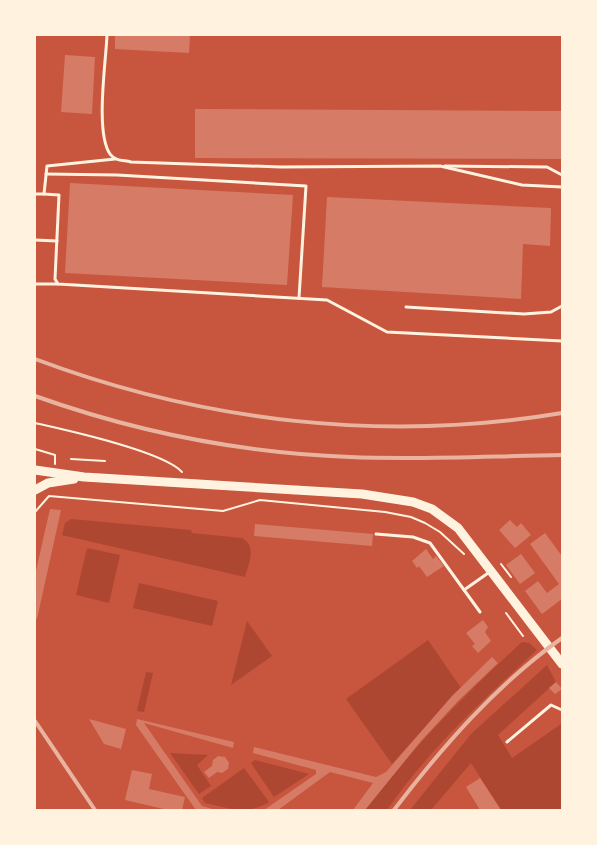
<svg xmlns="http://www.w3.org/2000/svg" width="597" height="845" font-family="Lato,sans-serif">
  <rect width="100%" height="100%" fill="#c8553d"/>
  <g fill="#ae4732">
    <path d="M71,519L191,530L192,533L242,538C257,546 249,563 245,577L62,535L65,523Z"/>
    <polygon points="87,548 120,555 109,603 76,595"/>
    <polygon points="139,583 218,601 212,626 133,608"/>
    <polygon points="247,621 272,656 231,685"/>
    <polygon points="428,640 461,688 392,764 346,699"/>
    <path d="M522,642L529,643L537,650C482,701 430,748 387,810H365C412,748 465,694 522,642Z"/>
    <polygon points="547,665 556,682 498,735 512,758 561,724 562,810 501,810 471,763 431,810 410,810 471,734"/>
    <polygon points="146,672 153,673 144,712 137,711"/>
    <polygon points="170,753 208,755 197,765 211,786 199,794"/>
    <polygon points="255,760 309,774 274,797 251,763"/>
    <path d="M244,768L269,802C247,816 229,808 205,803L202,798Z"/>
  </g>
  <g fill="#d67c66">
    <polygon points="115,35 190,35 189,53 115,49"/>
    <polygon points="65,55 95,57 92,114 61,112"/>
    <polygon points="195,109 562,111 562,159 195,158"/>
    <polygon points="70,183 293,195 287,285 65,273"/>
    <polygon points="327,197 551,208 550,246 523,244 521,299 322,287"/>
    <polygon points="50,509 61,510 37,619 35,618 35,575"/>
    <polygon points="510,520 517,527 521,523 531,535 515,548 499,530"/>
    <polygon points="255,524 373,534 372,546 254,536"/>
    <polygon points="545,533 562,556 562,599 542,614 525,591 538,581 547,593 559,584 530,544"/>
    <polygon points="426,549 433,559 436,556 444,566 427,577 419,566 417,568 412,561"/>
    <polygon points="521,554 535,573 520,584 506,565"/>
    <polygon points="483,620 488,627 485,632 491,641 478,653 472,646 475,644 466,633"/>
    <polygon points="492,657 498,663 458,701 421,741 365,810 353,810 373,783 330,772 278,810 264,810 316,774 316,770 253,753 254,747 376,777 386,772 452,696"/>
    <polygon points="556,682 562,689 555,694 549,688"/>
    <polygon points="89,719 126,729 121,749 104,744"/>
    <polygon points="137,719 234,742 233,748 144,723 202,806 216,810 196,810 136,725"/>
    <polygon points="218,756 225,757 229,763 228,769 222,773 217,772 209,778 204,772 212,766 213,760"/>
    <polygon points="132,770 152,774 149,789 185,797 182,810 168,810 125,800"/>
    <polygon points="480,778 501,810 480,810 466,787"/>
  </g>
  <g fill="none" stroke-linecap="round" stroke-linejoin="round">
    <g stroke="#fff3e0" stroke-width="2">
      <path d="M35,423C66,430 163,451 182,472"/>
      <polyline points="35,449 55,455 55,464"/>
      <polyline points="71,459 105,461"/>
      <polyline points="35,512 49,496 223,511 260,500 385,512 411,517 425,523 440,532 464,554"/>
      <polyline points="501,564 511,577"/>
      <polyline points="506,613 523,636"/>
    </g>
    <g stroke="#fff3e0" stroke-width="3">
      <path d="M107,35C106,62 95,132 110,154C115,161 123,160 131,162L281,167L440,166L522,185L562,187"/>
      <polyline points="115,159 47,166 44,194 59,195 55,279 58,284 327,300 387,332 562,341"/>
      <polyline points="445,166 547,167 562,175"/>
      <polyline points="46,174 117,175 306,186 299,298"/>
      <polyline points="35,194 44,194"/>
      <polyline points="35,240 57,241"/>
      <polyline points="35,284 58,284"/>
      <polyline points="406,307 524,314 551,312 562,306"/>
      <polyline points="376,534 413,537 430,543 480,612"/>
      <polyline points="464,590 491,571"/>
      <polyline points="507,742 551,705 562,710"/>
    </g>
    <g stroke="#fff3e0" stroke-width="9">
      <polyline points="35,470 84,477 362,494 413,502 432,509 458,528 562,664"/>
      <polyline points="35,490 48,483 74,479"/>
    </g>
    <g stroke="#e9b49f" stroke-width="4">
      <path d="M35,359C203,422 384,443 562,413"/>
      <path d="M35,396C136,432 242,453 350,457C420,460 491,456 562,455"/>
      <polyline points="35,721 95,810"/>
      <path d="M394,810C442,747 497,684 562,638"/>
    </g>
  </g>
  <rect width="597" height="845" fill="none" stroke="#fff3e0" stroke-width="72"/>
</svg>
